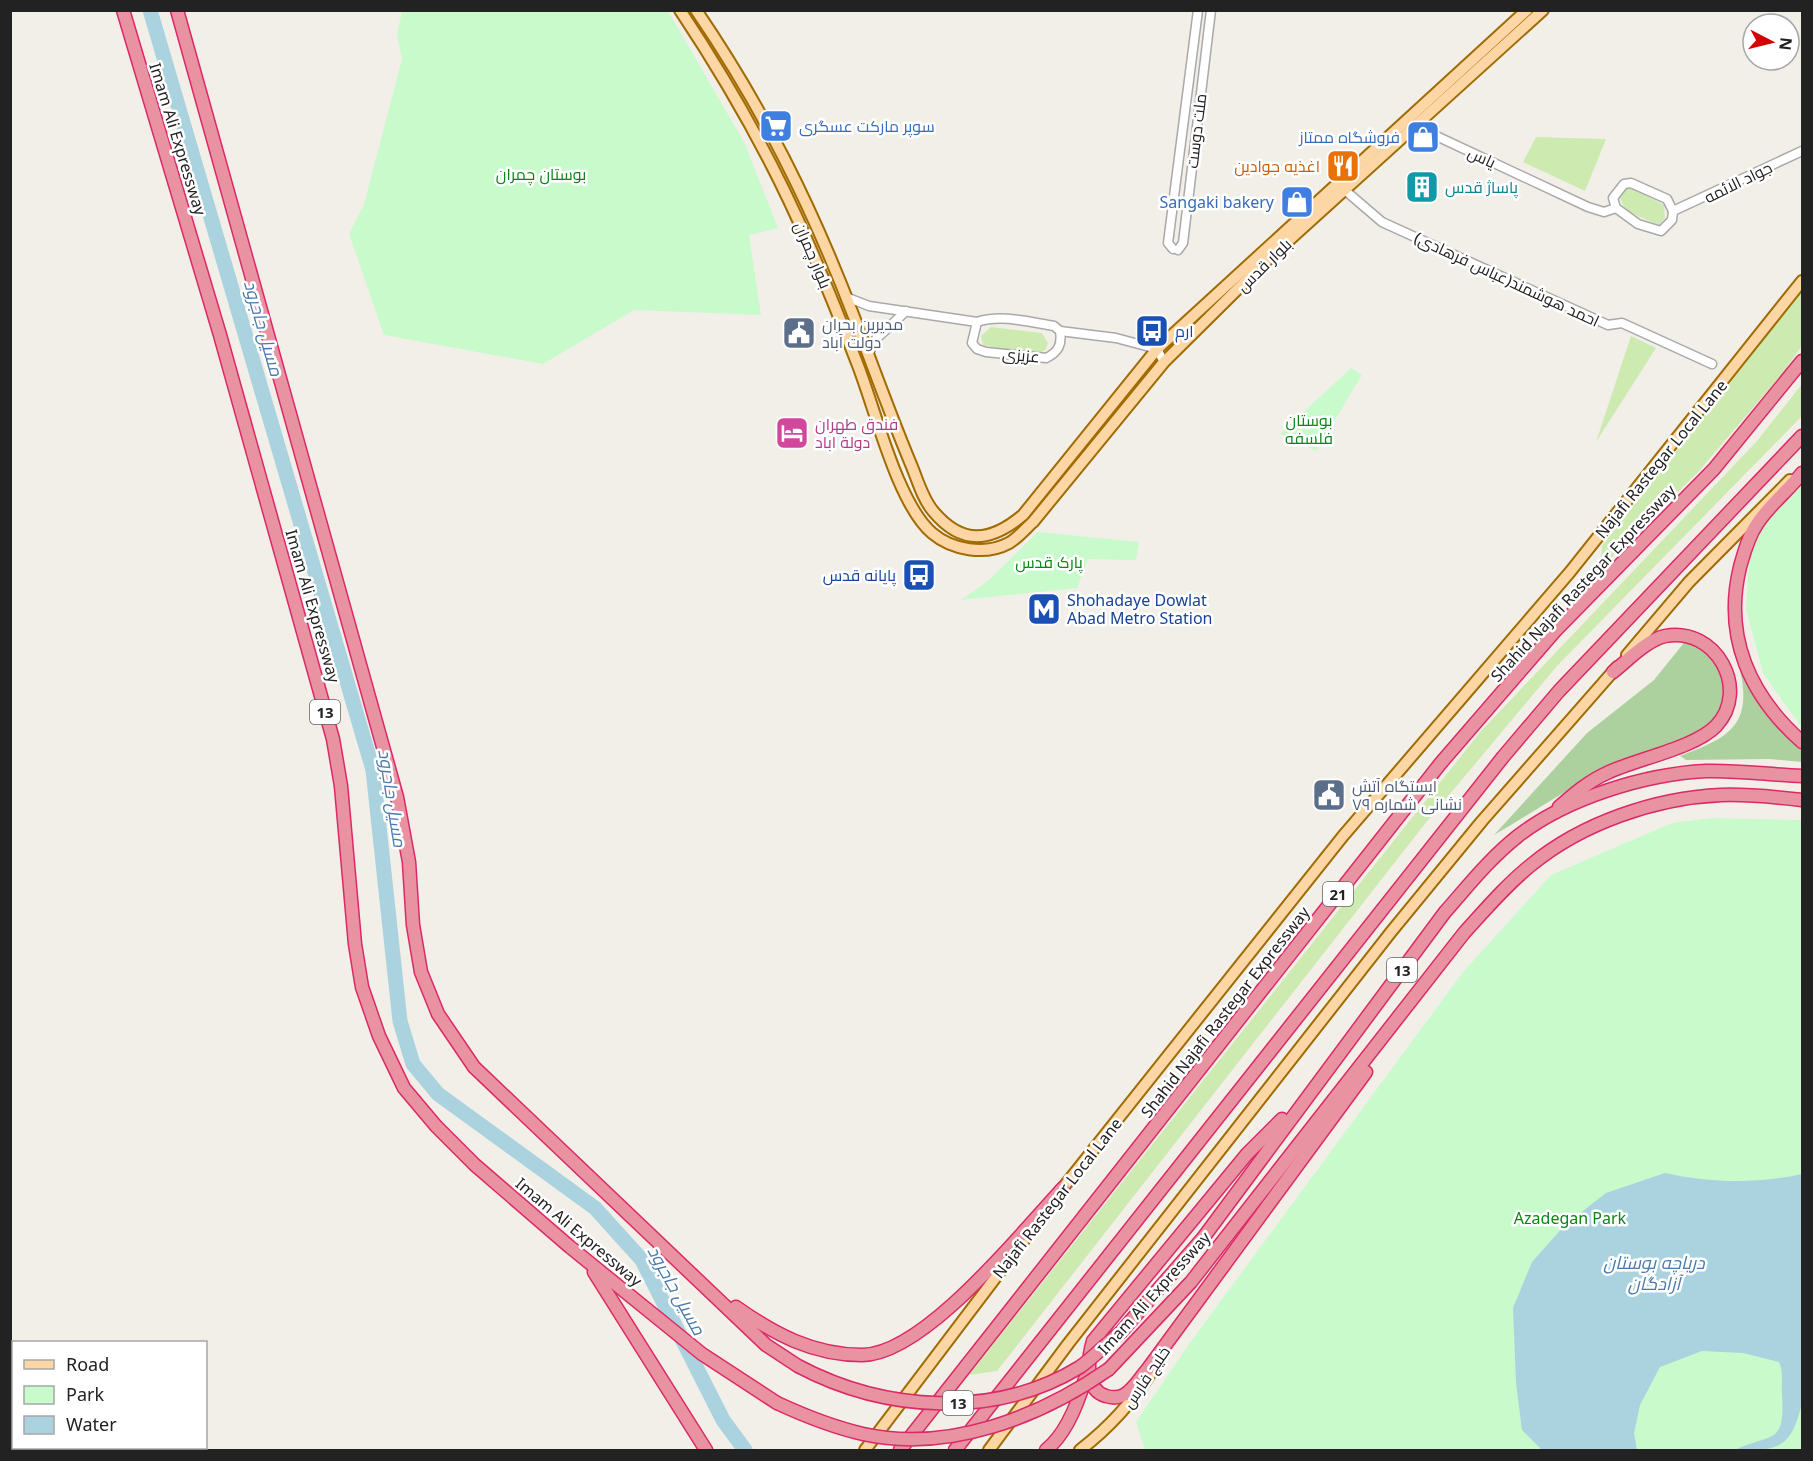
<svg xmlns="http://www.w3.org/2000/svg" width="1813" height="1461" font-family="'Noto Sans',Cairo,sans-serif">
  <rect width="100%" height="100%" fill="#f2efe9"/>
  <g fill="#cdebb0">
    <polygon points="1536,137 1606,139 1585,191 1523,162"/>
    <polygon points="1631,188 1664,205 1665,218 1659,225 1626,211 1619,196 1624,190"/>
    <polygon points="1802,291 1802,346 1781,375 1699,471 1600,569 1602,546"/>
    <polygon points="991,327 1042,333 1048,343 1046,349 1037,356 983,345 981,336"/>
    <polygon points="1631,336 1656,348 1596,442"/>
    <polygon points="1802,384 1802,416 1557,666 1424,825 997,1371 969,1375 1481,731 1757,441"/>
  </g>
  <g fill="#add19e">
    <path d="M1687,639C1706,652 1722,663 1726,686C1736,737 1641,750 1608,767C1569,788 1532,813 1494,835L1587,733L1654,680Z"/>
    <path d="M1740,670L1745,673C1760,703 1774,728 1802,745V762L1769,759L1686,760L1680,756C1727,738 1753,727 1740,670Z"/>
  </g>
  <g fill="#c8facc">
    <polygon points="402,11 668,11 744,142 778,228 749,235 761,315 634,310 543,364 384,335 349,234 364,204 402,59 397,34"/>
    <polygon points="1351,368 1362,375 1316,451 1280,434"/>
    <polygon points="1802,483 1802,728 1763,673 1746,609 1749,556 1757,528"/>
    <polygon points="1038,532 1139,542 1136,560 1088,559 1077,588 961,600 989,580"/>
    <polygon points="1712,818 1802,820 1802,1450 1145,1450 1136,1422 1189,1344 1463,972 1551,875 1672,823"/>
  </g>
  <path fill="#aad3df" d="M1665,1173C1709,1183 1759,1184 1802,1174V1402C1792,1449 1778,1451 1735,1450C1772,1433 1785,1446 1782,1395C1781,1383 1784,1373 1779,1362L1743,1353L1702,1351L1660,1367L1640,1405L1634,1433L1637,1450H1542L1522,1430L1516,1383L1513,1308L1532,1262L1565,1225L1606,1193Z"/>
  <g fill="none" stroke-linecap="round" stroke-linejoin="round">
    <polyline stroke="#aad3df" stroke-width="15" points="150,10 373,770 400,1021 413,1064 438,1094 595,1208 642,1260 723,1420 745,1450"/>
    <defs>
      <g id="minor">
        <polyline points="1415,126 1588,207 1604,212 1616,208"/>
        <polygon points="1631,183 1667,199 1673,211 1672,220 1661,231 1638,224 1616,208 1613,198 1624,184"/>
        <polyline points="1340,186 1382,222 1608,325 1622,323 1712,364"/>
        <polyline points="1673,211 1802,151"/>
        <polyline points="1173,249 1168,243 1198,10"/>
        <polyline points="1178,250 1183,243 1211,10"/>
        <path d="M846,297L869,306L977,322C1001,314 1029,322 1054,326L1060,331C1062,344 1059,352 1046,358L986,352L977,349L972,343L977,322"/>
        <polyline points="1060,331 1116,338 1157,349 1164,362"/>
        <polyline points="868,355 876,339 906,311"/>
      </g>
      <g id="major">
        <path d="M680,10C730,85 774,163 809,245C826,284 842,324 857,363C875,408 897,503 932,533C952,550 985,556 1009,543C1018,538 1026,528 1033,522L1164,362L1266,261L1543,10"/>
        <path d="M696,10C763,108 812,207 854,317C873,366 890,414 910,462C917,478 922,498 933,511C962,546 991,542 1023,515L1157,349L1527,10"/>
        <polyline points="1627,655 1689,582 1790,480"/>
        <polyline points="1058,1194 1343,836 1570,572 1802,281"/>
        <polyline points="865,1450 1027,1236"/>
        <polyline points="989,1450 1068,1344 1391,932 1482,821 1617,667"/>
        <path d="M1080,1450C1110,1427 1132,1403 1152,1371"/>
      </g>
      <g id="highway">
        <polyline points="123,10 220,335 333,739 341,786 355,944 362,987 379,1036 404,1088 436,1126 475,1165 570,1247 702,1354 777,1403"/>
        <polyline points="177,10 397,797 409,862 413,925 421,972 438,1014 474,1067 766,1345 798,1366"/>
        <path d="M1802,473C1788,491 1769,505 1757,524C1748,537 1744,553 1740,567C1723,637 1750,696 1802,742"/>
        <path d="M1559,807C1574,794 1589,781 1607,773C1636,759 1695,748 1716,726C1751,689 1715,626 1665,636C1647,640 1627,661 1613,672"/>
        <path d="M1282,1119L1247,1154L1093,1341C1088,1358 1084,1390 1106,1396C1112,1398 1118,1398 1124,1395C1133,1390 1140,1378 1147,1370L1366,1072"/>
        <polyline points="594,1272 706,1450"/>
        <path d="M736,1307C774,1334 813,1355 862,1355C924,1355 1022,1232 1063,1188"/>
        <path d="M1108,1343L1121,1332L1203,1238L1445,912C1468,886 1490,858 1518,836C1567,798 1645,774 1706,771C1738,770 1771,775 1802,776"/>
        <path d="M1109,1369L1191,1282L1464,933C1485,910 1506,885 1531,865C1582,823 1655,798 1721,795C1748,794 1776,797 1802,800"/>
        <polyline points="900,1450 1440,764 1555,631 1714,469 1802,361"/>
        <polyline points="955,1450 1503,757 1559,691 1802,436"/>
        <path d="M1046,1450C1066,1434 1078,1403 1085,1379"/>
      </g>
    </defs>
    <use href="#minor" stroke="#a9a9a9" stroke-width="11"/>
    <use href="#major" stroke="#a06b00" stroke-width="14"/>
    <use href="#highway" stroke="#dc2a67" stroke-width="15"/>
    <use href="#minor" stroke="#fff" stroke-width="8"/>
    <use href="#major" stroke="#fcd6a4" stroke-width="10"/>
    <use href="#highway" stroke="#e892a2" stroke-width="12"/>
    <defs>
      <g id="highway-bridge">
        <path d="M798,1366C885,1412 995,1419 1080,1367C1090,1360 1099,1351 1108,1343"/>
        <path d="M777,1403C805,1416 833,1427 863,1434C949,1453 1040,1417 1109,1369"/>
      </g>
    </defs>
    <use href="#highway-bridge" stroke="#dc2a67" stroke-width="15" stroke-linecap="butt"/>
    <use href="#highway-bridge" stroke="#e892a2" stroke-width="12"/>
  </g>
  <defs>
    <symbol id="supermarket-square" viewBox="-11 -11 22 22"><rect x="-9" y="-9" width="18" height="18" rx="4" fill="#3f7fe0" stroke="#fff"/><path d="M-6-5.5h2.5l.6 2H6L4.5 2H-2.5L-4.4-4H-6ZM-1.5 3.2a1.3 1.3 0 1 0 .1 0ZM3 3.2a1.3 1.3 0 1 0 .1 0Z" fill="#fff"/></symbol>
    <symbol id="shop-square" viewBox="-11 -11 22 22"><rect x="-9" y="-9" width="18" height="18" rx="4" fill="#3f7fe0" stroke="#fff"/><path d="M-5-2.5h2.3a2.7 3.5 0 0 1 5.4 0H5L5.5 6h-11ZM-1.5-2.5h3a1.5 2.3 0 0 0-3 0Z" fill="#fff"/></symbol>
    <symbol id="restaurant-square" viewBox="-11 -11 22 22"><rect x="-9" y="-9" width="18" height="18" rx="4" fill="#e8710a" stroke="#fff"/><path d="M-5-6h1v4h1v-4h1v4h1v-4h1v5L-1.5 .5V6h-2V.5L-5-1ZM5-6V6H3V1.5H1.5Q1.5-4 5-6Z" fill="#fff"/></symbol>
    <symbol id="building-square" viewBox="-11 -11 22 22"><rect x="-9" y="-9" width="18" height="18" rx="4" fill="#0f9aa8" stroke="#fff"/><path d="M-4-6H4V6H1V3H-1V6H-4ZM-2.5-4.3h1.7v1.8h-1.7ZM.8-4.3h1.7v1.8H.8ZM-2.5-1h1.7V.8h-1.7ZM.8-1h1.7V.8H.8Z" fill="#fff"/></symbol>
    <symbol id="bus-square" viewBox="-11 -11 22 22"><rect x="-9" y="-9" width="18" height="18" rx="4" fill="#1a4fb4" stroke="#fff"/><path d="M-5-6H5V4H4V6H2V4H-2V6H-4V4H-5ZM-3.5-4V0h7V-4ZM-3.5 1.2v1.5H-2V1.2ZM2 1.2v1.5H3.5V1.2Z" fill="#fff"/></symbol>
    <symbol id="civic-square" viewBox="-11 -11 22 22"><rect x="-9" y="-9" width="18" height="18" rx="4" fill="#5c6f8a" stroke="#fff"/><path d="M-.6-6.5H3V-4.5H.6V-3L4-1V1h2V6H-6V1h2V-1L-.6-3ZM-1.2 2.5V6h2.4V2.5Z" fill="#fff"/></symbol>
    <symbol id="hotel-square" viewBox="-11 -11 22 22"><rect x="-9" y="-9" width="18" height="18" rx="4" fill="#d1479c" stroke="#fff"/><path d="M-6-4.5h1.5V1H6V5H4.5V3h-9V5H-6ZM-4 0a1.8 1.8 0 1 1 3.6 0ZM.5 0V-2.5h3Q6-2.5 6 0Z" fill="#fff"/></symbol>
    <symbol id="metro-square" viewBox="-11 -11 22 22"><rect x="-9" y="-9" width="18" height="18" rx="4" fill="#1a4fb4" stroke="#fff"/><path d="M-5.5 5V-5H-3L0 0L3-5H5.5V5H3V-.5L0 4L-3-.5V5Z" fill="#fff"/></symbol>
  </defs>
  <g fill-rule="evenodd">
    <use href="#supermarket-square" x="757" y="107" width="38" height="38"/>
    <use href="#shop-square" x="1404" y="118" width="38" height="38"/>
    <use href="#restaurant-square" x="1324" y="147" width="38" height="38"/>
    <use href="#building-square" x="1403" y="168" width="38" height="38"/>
    <use href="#shop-square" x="1278" y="183" width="38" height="38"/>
    <use href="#bus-square" x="1133" y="312" width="38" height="38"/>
    <use href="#civic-square" x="780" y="314" width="38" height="38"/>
    <use href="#hotel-square" x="773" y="414" width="38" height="38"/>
    <use href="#bus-square" x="900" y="556" width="38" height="38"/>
    <use href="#metro-square" x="1025" y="590" width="38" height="38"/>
    <use href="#civic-square" x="1310" y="776" width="38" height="38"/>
  </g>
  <g text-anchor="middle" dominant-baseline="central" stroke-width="5" stroke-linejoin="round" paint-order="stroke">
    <g fill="#fff" stroke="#646464" stroke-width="1.5">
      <rect x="310" y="700" width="30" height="24" rx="4.5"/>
      <rect x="1323" y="882" width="30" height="24" rx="4.5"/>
      <rect x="1387" y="958" width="30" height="24" rx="4.5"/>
      <rect x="943" y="1391" width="30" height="24" rx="4.5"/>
    </g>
    <g font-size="15" font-weight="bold" fill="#222">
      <text x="325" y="712">13</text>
      <text x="1338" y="894">21</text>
      <text x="1402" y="970">13</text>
      <text x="958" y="1403">13</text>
    </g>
    <g font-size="16" fill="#366cbe" stroke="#fff" text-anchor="end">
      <text x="799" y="126" text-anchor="start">سوپر مارکت عسگری</text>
      <text x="1400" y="137">فروشگاه ممتاز</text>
      <text x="1274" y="202">Sangaki bakery</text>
    </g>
    <g font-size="16" fill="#222" stroke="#fff">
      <text transform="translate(1196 131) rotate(-83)">ملت دوست</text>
      <text transform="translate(178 139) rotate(73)">Imam Ali Expressway</text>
      <text transform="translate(1482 157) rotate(25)">یاس</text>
      <text transform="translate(1738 182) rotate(-26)">جواد الائمه</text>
      <text transform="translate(813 255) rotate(67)">بلوار چمران</text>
      <text transform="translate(1264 265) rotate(-44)">بلوار قدس</text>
      <text transform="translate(1507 279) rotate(25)">احمد هوشمند(عباس فرهادی)</text>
      <text transform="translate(1021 355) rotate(5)">عزیزی</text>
      <text transform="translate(1661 459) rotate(-51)">Najafi Rastegar Local Lane</text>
      <text transform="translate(1583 583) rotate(-47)">Shahid Najafi Rastegar Expressway</text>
      <text transform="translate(313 606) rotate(74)">Imam Ali Expressway</text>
      <text transform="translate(1225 1012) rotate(-52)">Shahid Najafi Rastegar Expressway</text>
      <text transform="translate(1057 1198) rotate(-52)">Najafi Rastegar Local Lane</text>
      <text transform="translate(579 1232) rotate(40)">Imam Ali Expressway</text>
      <text transform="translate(1154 1293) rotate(-48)">Imam Ali Expressway</text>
      <text transform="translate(1146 1377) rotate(-56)">خلیج فارس</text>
    </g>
    <g font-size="16" fill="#c56008" stroke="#fff" text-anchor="end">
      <text x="1320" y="166">اغذیه جوادین</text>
    </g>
    <g font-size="16" fill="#0c8416" stroke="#fff">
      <text x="541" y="174">بوستان چمران</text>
      <text x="1309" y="420">بوستان<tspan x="1309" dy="18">فلسفه</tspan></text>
      <text x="1049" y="562">پارک قدس</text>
      <text x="1570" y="1218">Azadegan Park</text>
    </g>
    <g font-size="16" fill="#0d838f" stroke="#fff" text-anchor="start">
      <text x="1445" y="187">پاساژ قدس</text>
    </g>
    <g font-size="16" fill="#4e5e75" stroke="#fff" text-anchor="start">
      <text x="822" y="324">مدیرین بحران<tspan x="822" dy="18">دولت آباد</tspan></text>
      <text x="1352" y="786">ایستگاه آتش<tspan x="1352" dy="18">نشانی شماره ۷۹</tspan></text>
    </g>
    <g font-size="16" fill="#164399" stroke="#fff" text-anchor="start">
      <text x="1175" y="331">ارم</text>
      <text x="896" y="575" text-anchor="end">پایانه قدس</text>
      <text x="1067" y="600">Shohadaye Dowlat<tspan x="1067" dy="18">Abad Metro Station</tspan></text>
    </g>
    <g font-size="16" fill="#b23c85" stroke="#fff" text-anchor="start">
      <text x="815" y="424">فندق طهران<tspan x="815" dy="18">دولة اباد</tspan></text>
    </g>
    <g font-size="18" font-style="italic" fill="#4a7aab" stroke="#fff">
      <text transform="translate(264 328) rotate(74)">مسیل جاجرود</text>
      <text transform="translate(393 798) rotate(81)">مسیل جاجرود</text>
      <text x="1654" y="1262">دریاچه بوستان<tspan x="1654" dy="21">آزادگان</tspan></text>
      <text transform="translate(677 1290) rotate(61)">مسیل جاجرود</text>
    </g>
  </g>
  <rect width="1813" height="1461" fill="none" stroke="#222222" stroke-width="24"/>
  <rect x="12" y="1341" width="195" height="108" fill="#ffffff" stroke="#a7a7a7" stroke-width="1.5"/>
  <rect x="24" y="1360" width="30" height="9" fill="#fcd6a4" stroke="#a7a7a7" stroke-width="1.5"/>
  <text x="66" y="1371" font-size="18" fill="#222222">Road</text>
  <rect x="24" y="1386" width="30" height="18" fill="#c8facc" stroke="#a7a7a7" stroke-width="1.5"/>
  <text x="66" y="1401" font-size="18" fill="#222222">Park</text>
  <rect x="24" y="1416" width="30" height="18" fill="#aad3df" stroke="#a7a7a7" stroke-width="1.5"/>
  <text x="66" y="1431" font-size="18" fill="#222222">Water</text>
  <g transform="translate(1771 42) rotate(97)"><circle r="28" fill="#ffffff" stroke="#a7a7a7" stroke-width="1.5"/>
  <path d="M0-4.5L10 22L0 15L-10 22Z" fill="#d40000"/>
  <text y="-9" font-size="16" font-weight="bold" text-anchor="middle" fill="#222222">N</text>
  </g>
</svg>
